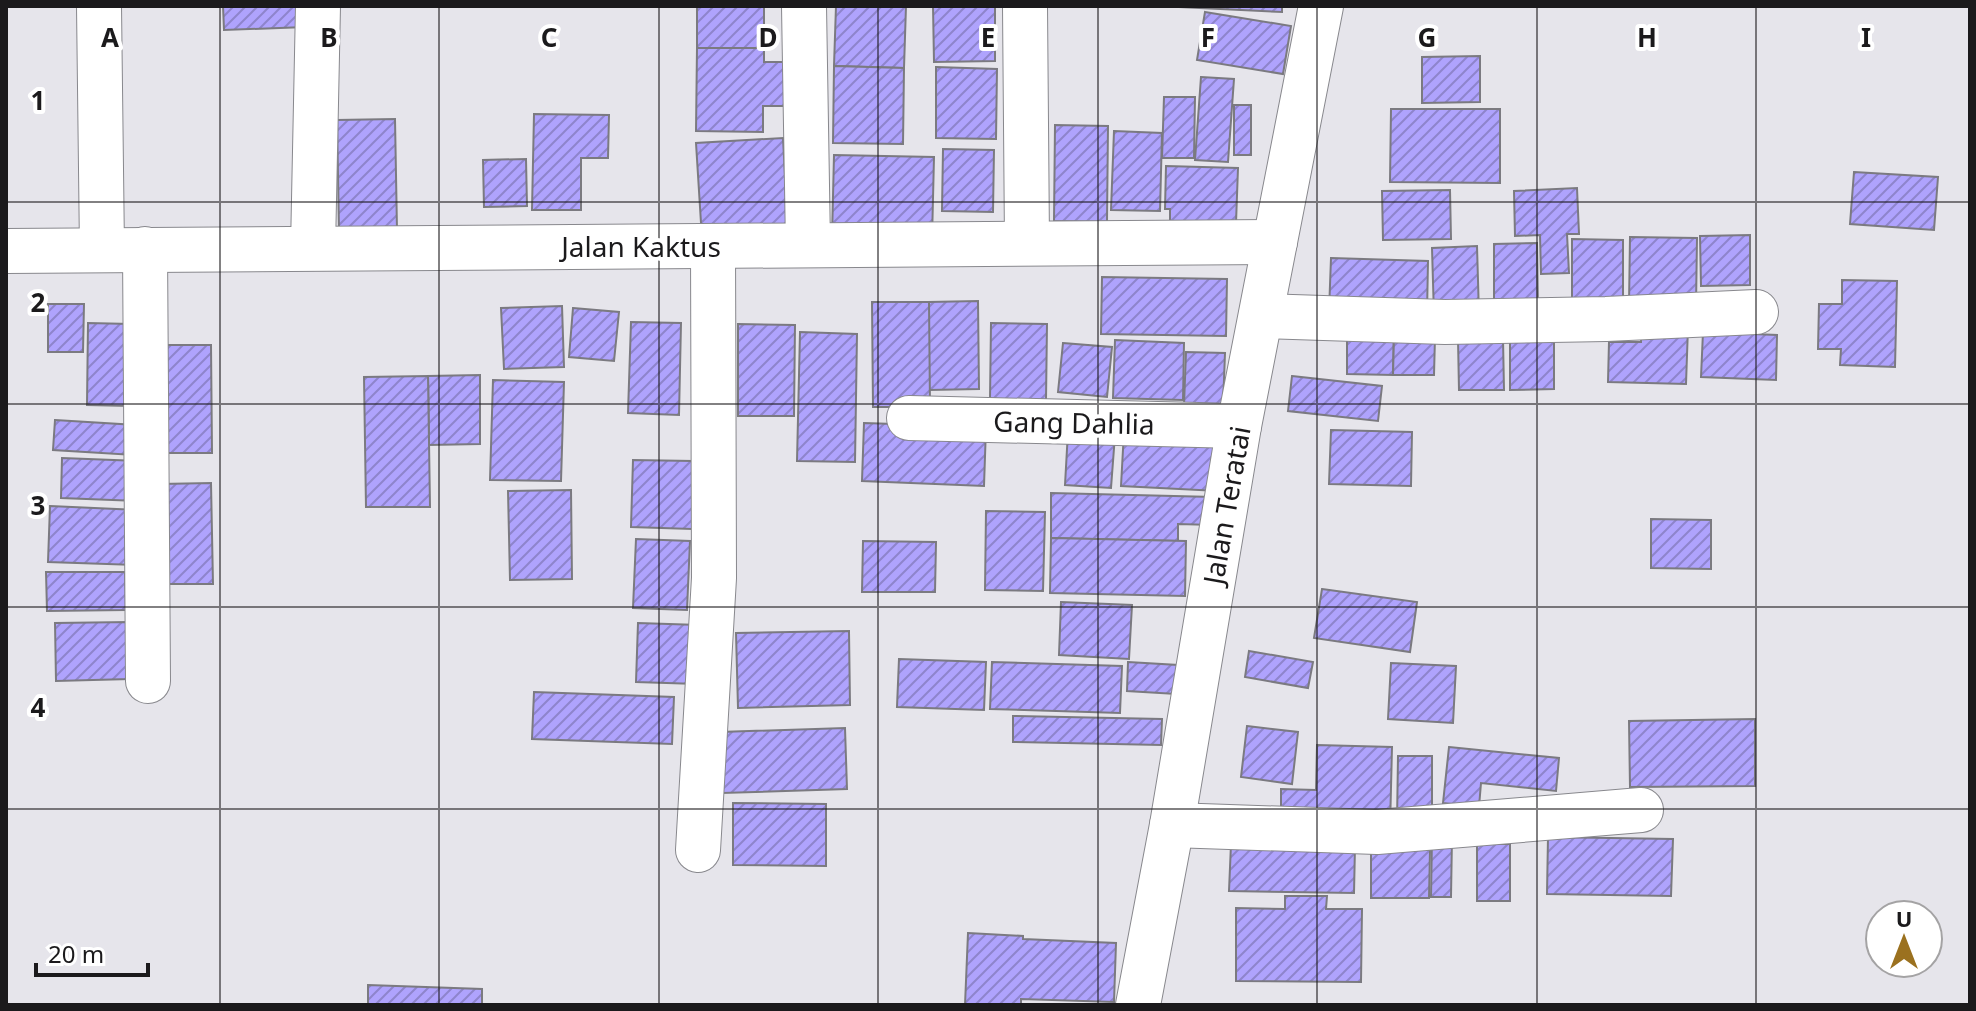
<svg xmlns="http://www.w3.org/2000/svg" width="1976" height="1011" font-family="'Noto Sans',sans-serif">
  <defs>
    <pattern id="building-hatch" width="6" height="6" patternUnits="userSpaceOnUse" patternTransform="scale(2)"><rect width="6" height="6" fill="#afa3fd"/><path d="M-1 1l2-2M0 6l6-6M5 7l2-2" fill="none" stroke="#8e84cc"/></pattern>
  </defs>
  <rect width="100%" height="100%" fill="#e6e5eb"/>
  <g fill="url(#building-hatch)" stroke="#7b7a80" stroke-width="2">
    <polygon points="223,6 304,6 305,27 224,30"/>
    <rect x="697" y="6" width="67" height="42"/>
    <polygon points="836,6 906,6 904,68 834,66"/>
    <polygon points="933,6 995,6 995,61 934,62"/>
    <polygon points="1158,6 1282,6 1282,12"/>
    <polygon points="1205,12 1291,26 1283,74 1197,60"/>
    <polygon points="697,48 764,48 764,62 790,62 790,106 763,106 763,132 696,131"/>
    <polygon points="1480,56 1480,102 1422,103 1422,57"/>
    <polygon points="834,66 904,68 903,144 833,143"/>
    <polygon points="936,67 997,69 996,139 936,138"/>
    <polygon points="1201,77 1234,79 1228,162 1195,160"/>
    <polygon points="1164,97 1195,97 1194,158 1162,158"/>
    <rect x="1234" y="105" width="17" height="50"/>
    <polygon points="1391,109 1500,109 1500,183 1390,182"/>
    <polygon points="534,114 609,115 608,158 581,158 581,210 532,210"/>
    <polygon points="395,119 397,230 339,231 337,120"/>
    <polygon points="1055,125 1108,126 1107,222 1054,221"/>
    <polygon points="1114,131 1162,133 1160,211 1111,210"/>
    <polygon points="783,138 788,234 702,239 696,143"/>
    <polygon points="943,149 994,150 993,212 942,211"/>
    <polygon points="834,155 934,157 932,240 832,238"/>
    <polygon points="526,159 527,206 484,207 483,160"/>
    <polygon points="1166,166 1238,168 1236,223 1170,230 1170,209 1165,209"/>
    <polygon points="1854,172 1938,177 1934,230 1850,224"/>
    <polygon points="1577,188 1579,234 1567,234 1569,273 1541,274 1540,235 1515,236 1514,191"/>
    <polygon points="1450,190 1451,239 1383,240 1382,191"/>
    <polygon points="1750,235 1750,285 1701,286 1700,236"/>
    <polygon points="1630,237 1697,238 1696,306 1629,305"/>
    <polygon points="1572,239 1623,240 1623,301 1572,301"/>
    <polygon points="1537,243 1538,309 1494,309 1494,244"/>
    <polygon points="1477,246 1479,315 1434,316 1432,248"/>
    <polygon points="1331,258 1428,261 1427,314 1329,312"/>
    <polygon points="1102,277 1227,279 1226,336 1101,334"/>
    <polygon points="1842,280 1897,281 1895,367 1840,365 1841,349 1818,349 1819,304 1842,304"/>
    <polygon points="978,301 979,389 929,390 929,302"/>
    <polygon points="872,302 929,302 930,407 873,407"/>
    <polygon points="48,304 84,304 83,352 48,352"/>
    <polygon points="562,306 564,367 504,369 501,308"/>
    <polygon points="573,308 619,312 614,361 569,357"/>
    <polygon points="631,322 681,323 679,415 628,413"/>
    <polygon points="88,323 131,324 130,406 87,405"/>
    <polygon points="991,323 1047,324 1046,400 990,399"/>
    <polygon points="738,324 795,325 794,416 738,416"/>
    <polygon points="1641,325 1688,327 1686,384 1608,382 1609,342 1641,342"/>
    <polygon points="1347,327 1394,328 1393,375 1347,374"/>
    <polygon points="800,332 857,334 855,462 797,461"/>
    <polygon points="1554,332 1554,389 1510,390 1510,333"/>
    <polygon points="1703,332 1777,335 1776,380 1701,377"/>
    <polygon points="1394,336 1435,337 1434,375 1393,375"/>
    <polygon points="1458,339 1503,339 1504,390 1459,390"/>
    <polygon points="1115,340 1184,343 1183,400 1113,398"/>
    <polygon points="1063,343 1112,347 1107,397 1058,392"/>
    <polygon points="155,345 211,345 212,453 156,453"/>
    <polygon points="1186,352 1225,353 1223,406 1184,405"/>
    <polygon points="480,375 480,444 429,445 428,376"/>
    <polygon points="428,376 430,507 366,507 364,377"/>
    <polygon points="1292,376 1382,386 1378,421 1288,411"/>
    <polygon points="493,380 564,382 561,481 490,480"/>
    <polygon points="55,420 136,425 134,455 53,450"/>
    <polygon points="864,423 986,427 984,486 862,481"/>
    <polygon points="1331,430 1412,432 1411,486 1329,484"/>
    <polygon points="1068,431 1115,435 1111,488 1065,485"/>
    <polygon points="1124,431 1221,437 1218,491 1121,486"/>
    <polygon points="62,458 139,461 138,501 61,498"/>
    <polygon points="633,460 693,461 692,529 631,527"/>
    <polygon points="211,483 213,584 162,584 160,484"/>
    <polygon points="571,490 572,579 510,580 508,491"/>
    <polygon points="1051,493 1214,497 1213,525 1178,524 1178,541 1051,538"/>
    <polygon points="50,506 138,510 136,565 48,562"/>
    <polygon points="986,511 1045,512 1043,591 985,590"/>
    <polygon points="1651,519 1711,520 1711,569 1651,568"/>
    <polygon points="1051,538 1186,541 1185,596 1050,593"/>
    <polygon points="636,539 690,541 687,610 633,608"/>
    <polygon points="863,541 936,542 935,592 862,592"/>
    <polygon points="46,572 125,572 126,610 47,611"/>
    <polygon points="1322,589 1417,602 1410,652 1314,638"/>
    <polygon points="1061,602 1132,605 1129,659 1059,655"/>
    <polygon points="129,622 130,679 56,681 55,623"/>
    <polygon points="638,623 699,625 697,684 636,682"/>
    <polygon points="849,631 850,705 738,708 736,633"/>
    <polygon points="1249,651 1313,662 1308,688 1245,677"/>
    <polygon points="899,659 986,662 984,710 897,707"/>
    <polygon points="992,662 1122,666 1120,713 990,709"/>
    <polygon points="1128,662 1178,665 1176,694 1127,691"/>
    <polygon points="1391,663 1456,666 1453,723 1388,719"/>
    <polygon points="534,692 674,697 672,744 532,739"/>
    <polygon points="1013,716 1162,719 1161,745 1013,742"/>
    <polygon points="1755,719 1755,786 1630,787 1629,721"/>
    <polygon points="1247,726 1298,732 1292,784 1241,777"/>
    <polygon points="845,728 847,789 722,793 720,732"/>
    <polygon points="1317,745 1392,747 1390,828 1281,825 1281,789 1316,790"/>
    <polygon points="1449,747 1559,758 1556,791 1481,783 1479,807 1443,803"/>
    <polygon points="1398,756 1432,756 1432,823 1397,823"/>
    <polygon points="733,803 826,804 826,866 733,865"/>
    <polygon points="1432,837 1452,837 1451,897 1431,897"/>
    <polygon points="1548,837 1673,839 1671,896 1547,894"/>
    <polygon points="1231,844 1355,846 1354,893 1229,891"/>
    <rect x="1477" y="844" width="33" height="57"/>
    <polygon points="1371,849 1430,850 1429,898 1371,898"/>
    <polygon points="1285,896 1327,896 1326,909 1362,909 1361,982 1236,981 1236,908 1285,909"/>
    <polygon points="968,933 1023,936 1023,939 1116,943 1114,1002 1021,999 1021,1005 965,1005"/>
    <polygon points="368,985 482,989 482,1005 368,1005"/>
  </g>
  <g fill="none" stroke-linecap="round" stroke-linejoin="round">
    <defs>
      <g id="minor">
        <polyline points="99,6 102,250"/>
        <polyline points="804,6 808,245"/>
        <polyline points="1025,6 1027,243"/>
        <polyline points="313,248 318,6"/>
        <polyline points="145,249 148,681"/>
        <polyline points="6,251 1275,242"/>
        <polyline points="1261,316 1445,322 1606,319 1756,312"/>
        <polyline points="909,418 1239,426"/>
        <polyline points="1172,825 1377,832 1641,810"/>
        <polyline points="698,850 714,578 713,246"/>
        <polyline points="1138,1005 1172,825 1239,426 1321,6"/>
      </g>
    </defs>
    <use href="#minor" stroke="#88888d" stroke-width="46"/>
    <use href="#minor" stroke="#fff" stroke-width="44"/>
  </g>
  <path fill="none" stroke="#1b1a1c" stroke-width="2" stroke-opacity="0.55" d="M220,6V1005M439,6V1005M659,6V1005M878,6V1005M1098,6V1005M1317,6V1005M1537,6V1005M1756,6V1005M6,202H1970M6,404H1970M6,607H1970M6,809H1970"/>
  <g text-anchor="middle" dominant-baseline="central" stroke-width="8" stroke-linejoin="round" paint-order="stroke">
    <g font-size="28" fill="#1b1a1c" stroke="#fff">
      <text x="641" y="246">Jalan Kaktus</text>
      <text transform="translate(1074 422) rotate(1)">Gang Dahlia</text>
      <text transform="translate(1226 505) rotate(-80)">Jalan Teratai</text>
    </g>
  </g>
  <g font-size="26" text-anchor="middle" font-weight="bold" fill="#1b1a1c" stroke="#fff" stroke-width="8" stroke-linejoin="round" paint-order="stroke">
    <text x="110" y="47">A</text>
    <text x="329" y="47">B</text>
    <text x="549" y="47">C</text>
    <text x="768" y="47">D</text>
    <text x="988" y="47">E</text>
    <text x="1208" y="47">F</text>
    <text x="1427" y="47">G</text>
    <text x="1647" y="47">H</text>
    <text x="1866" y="47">I</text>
    <text x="38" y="110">1</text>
    <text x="38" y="312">2</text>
    <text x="38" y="515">3</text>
    <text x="38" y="717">4</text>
  </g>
  <rect width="1976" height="1011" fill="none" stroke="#1b1a1c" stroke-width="16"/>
  <g transform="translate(1904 939)"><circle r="38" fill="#ffffff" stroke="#a4a3a4" stroke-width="2"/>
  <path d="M0-6L14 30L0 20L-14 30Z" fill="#9b711f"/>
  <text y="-12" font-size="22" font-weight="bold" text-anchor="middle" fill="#1b1a1c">U</text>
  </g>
  <path d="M36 963v12h112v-12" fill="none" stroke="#1b1a1c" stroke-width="4"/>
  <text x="48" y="963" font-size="24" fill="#1b1a1c" stroke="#ffffff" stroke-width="6" paint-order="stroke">20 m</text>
</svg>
